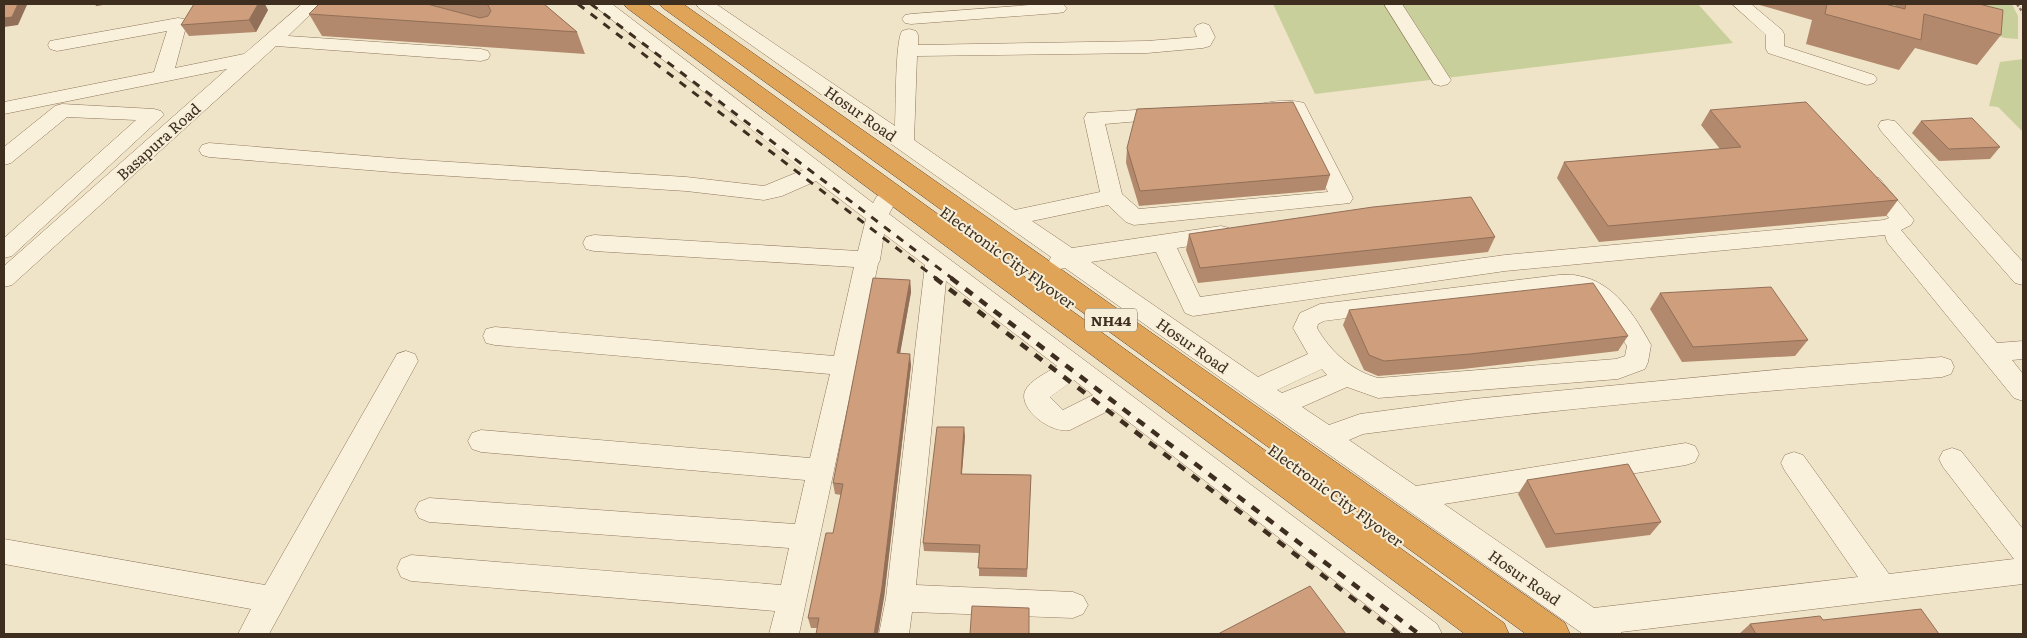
<svg xmlns="http://www.w3.org/2000/svg" width="2027" height="638" font-family="Literata,serif">
  <rect width="100%" height="100%" fill="#f0e4c8"/>
  <g fill="#c9cf9b">
    <polygon points="1273,4 1698,4 1733,43 1315,94"/>
    <polygon points="1887,4 2012,4 2018,16 2018,39 2005,38"/>
    <polygon points="2023,59 2023,132 1998,107 1989,106 2000,62"/>
  </g>
  <g fill="none" stroke-linecap="round" stroke-linejoin="round">
    <defs>
      <g id="minor">
        <polygon points="302,4 321,4 288,36 481,49 488,51 490,55 488,59 481,61 276,46 12,285 4,287 4,266 227,69 4,114 4,102 154,72 167,31 57,51 50,49 48,45 50,41 178,18 184,19 187,23 175,68 244,54"/>
        <path d="M592,4H612L873,203L877,196L885,194L893,196L896,201L889,214L1437,624L1442,634H1404L1112,409L1070,430C1051,434 1018,409 1025,391C1030,380 1047,373 1057,366L946,281L916,585L1073,592L1083,596L1088,605L1083,614L1073,618L912,612L909,634H879L886,598L925,265L884,234L880,260L878,264L799,634H769L775,611L411,581L401,577L397,568L401,559L411,555L781,585L789,548L429,522L419,518L415,510L419,502L429,498L795,524L805,480L481,452L472,449L468,441L472,433L481,430L810,458L830,374L495,345L486,343L483,336L486,329L495,327L834,356L854,267L594,251L586,249L583,243L586,237L594,235L858,251L866,219L816,181L782,196L764,200L686,191L404,173L209,157L202,155L199,150L202,145L209,143L404,159L686,177L764,186L803,170ZM1074,380L1093,395L1063,410L1050,397Z"/>
        <path d="M696,4H716L895,126C896,109 895,42 902,31L909,29L916,31L918,35V45L1147,41L1197,37L1194,29L1197,25L1203,23L1209,25L1215,37L1210,46L1203,48L1147,53L917,56L914,140L1015,210L1100,192L1084,118L1087,113L1168,108L1175,110L1178,114L1175,118L1105,124L1122,194L1139,209L1328,192L1290,114L1264,115L1257,113L1254,109L1257,105C1271,101 1290,99 1304,103L1353,198L1350,203L1134,225L1126,222L1108,205L1032,221L1072,248L1221,226L1229,228L1232,234L1229,240L1177,248L1200,297L1505,255L1884,220L1889,218L1860,183L1863,178L1871,176L1879,178L1914,220L1911,225L1901,230L1997,343L2023,341V359L2012,360L2023,374V401L2014,398L1887,242L1885,235L1505,271L1193,316L1185,313L1156,252L1091,262L1258,377L1308,354L1293,328L1300,313L1320,304L1559,275C1566,275 1572,274 1579,276C1614,282 1635,316 1651,345L1648,362L1645,369L1618,379L1378,398L1347,387L1302,407L1329,425L1360,414L1473,399L1784,369L1942,357L1951,360L1954,367L1951,374L1942,377C1748,392 1555,408 1363,434L1349,440L1416,486L1686,443L1695,446L1699,454L1695,462L1686,465L1444,504L1594,608L1858,577L1785,471L1781,463L1785,455L1794,452L1803,455L1889,574L2014,559L1943,467L1939,459L1943,451L1952,448L1961,451L2023,529V584L1621,632L1622,634H1583L1065,268L1060,269L1052,267L1049,261L1051,257L699,8ZM1559,291L1578,292L1590,299L1606,315L1627,346L1625,356L1616,359L1378,378C1352,371 1330,351 1317,328L1318,324L1324,321ZM1322,369L1327,375L1282,393L1277,390Z"/>
        <polygon points="1043,4 1063,4 1067,8 1064,12 1058,13 911,24 905,23 902,19 905,15 911,14"/>
        <polygon points="1384,4 1402,4 1451,80 1448,84 1441,86 1434,84"/>
        <polygon points="1732,4 1751,4 1782,30 1784,34 1784,46 1874,75 1877,79 1874,83 1867,85 1768,53 1766,49 1766,35"/>
        <polygon points="62,104 154,109 161,111 164,115 12,256 4,258 4,238 136,120 67,117 11,163 4,165 4,147 55,106"/>
        <polygon points="1888,120 1895,121 2023,262 2023,285 2015,283 1881,131 1878,126 1881,121"/>
        <polygon points="406,351 415,354 418,361 269,634 238,634 251,609 4,564 4,539 265,585 397,354"/>
      </g>
      <g id="highway">
        <polygon points="624,4 647,4 1504,623 1509,634 1465,634 627,8"/>
        <polygon points="660,4 683,4 1565,623 1570,634 1526,634 663,8"/>
      </g>
    </defs>
    <use href="#minor" stroke="#8d765c" stroke-width="1"/>
    <use href="#highway" stroke="#5b4430" stroke-width="1"/>
    <polyline stroke="#8d765c" stroke-width="2.5" stroke-dasharray="3 2" stroke-linecap="butt" points="2017,4 2023,13"/>
    <use href="#minor" fill="#faf1dc" fill-rule="evenodd"/>
    <use href="#highway" fill="#e0a458" fill-rule="evenodd"/>
    <g stroke="#3d2e20" stroke-width="3" stroke-dasharray="8 8" stroke-linecap="butt">
      <polyline points="578,4 937,279"/>
      <polyline points="591,4 953,279"/>
    </g>
    <g stroke="#3d2e20" stroke-width="4.5" stroke-dasharray="9 9" stroke-linecap="butt">
      <polyline points="935,278 1399,634"/>
      <polyline points="951,278 1419,634"/>
    </g>
  </g>
  <g fill="#b2896c">
    <polygon points="319,4 544,4 577,32 585,54 322,36 309,14"/>
    <polygon points="1756,4 1885,4 1895,6 1896,4 1979,4 2001,35 1977,65 1915,48 1899,70 1806,44 1812,20"/>
    <polygon points="268,10 256,32 189,36 181,25"/>
    <polygon points="1710,110 1898,200 1886,216 1599,242 1557,178 1564,162 1720,149 1701,125"/>
    <polygon points="1921,121 2000,147 1990,159 1939,161 1912,133"/>
    <polygon points="1127,148 1330,175 1325,190 1139,206 1126,163"/>
    <polygon points="1189,234 1495,237 1488,252 1198,283 1186,250"/>
    <polygon points="910,280 911,292 900,353 911,365 884,598 817,628 811,628 808,618 833,533 841,495 835,494 833,483"/>
    <polygon points="1660,293 1808,340 1795,356 1682,362 1650,309"/>
    <polygon points="1349,310 1628,336 1618,351 1463,369 1378,376 1364,370 1343,325"/>
    <polygon points="965,436 962,474 1031,475 1027,577 979,576 979,553 924,551 923,543"/>
    <polygon points="1527,480 1661,522 1650,535 1546,548 1518,494"/>
    <polygon points="1823,620 1939,634 1739,634 1750,624"/>
  </g>
  <g fill="#916f58">
    <polygon points="18,4 26,4 27,5 18,25 4,27 4,18"/>
    <polygon points="95,4 110,4 96,6"/>
    <polygon points="258,4 265,4 268,10 256,32 249,20"/>
    <polygon points="910,280 911,292 898,365 897,353"/>
    <polygon points="910,354 911,365 884,598 878,634 874,634"/>
    <polygon points="964,427 965,436 961,482 961,474"/>
  </g>
  <g fill="#cf9f7d" stroke="#916f58">
    <polygon points="4,4 18,4 12,17 4,18"/>
    <polygon points="194,4 258,4 249,20 181,25"/>
    <polygon points="319,4 427,4 480,18 488,16 491,11 488,5 485,4 544,4 577,32 309,14"/>
    <polygon points="1827,4 1885,4 1905,9 1906,4 1979,4 2003,10 2001,35 1924,14 1921,40 1825,14"/>
    <polygon points="1293,102 1330,175 1140,191 1127,148 1137,109"/>
    <polygon points="1806,102 1898,200 1608,226 1564,162 1741,147 1710,110"/>
    <polygon points="1972,118 2000,147 1949,149 1921,121"/>
    <polygon points="1471,197 1495,237 1200,268 1189,234 1373,207"/>
    <polygon points="873,278 910,280 897,353 910,354 882,587 874,634 816,634 819,618 808,618 826,533 833,533 843,484 833,483"/>
    <polygon points="1593,283 1628,336 1470,354 1384,361 1369,355 1349,310"/>
    <polygon points="1771,287 1808,340 1693,347 1660,293"/>
    <polygon points="937,427 964,427 961,474 1031,475 1027,569 978,568 980,545 923,543"/>
    <polygon points="1628,464 1661,522 1555,534 1527,480"/>
    <polygon points="1310,586 1346,634 1218,634"/>
    <polygon points="972,606 1029,608 1029,634 970,634"/>
    <polygon points="1921,609 1939,634 1756,634 1750,624 1820,616 1823,620"/>
  </g>
  <g text-anchor="middle" dominant-baseline="central" stroke-width="4" stroke-linejoin="round" paint-order="stroke">
    <rect fill="#f7eed8" stroke="#756857" stroke-width="1" x="1085" y="308.5" width="52" height="23" rx="4"/>
    <g font-size="14" font-weight="bold" fill="#3d2e20">
      <text x="1111" y="320">NH44</text>
    </g>
    <g font-size="15" fill="#3d2e20" stroke="#f7eed8">
      <text transform="translate(861 113) rotate(35)">Hosur Road</text>
      <text transform="translate(158 141) rotate(-42)">Basapura Road</text>
      <text transform="translate(1008 257) rotate(36)">Electronic City Flyover</text>
      <text transform="translate(1193 345) rotate(35)">Hosur Road</text>
      <text transform="translate(1336 495) rotate(36)">Electronic City Flyover</text>
      <text transform="translate(1525 577) rotate(35)">Hosur Road</text>
    </g>
  </g>
  <rect width="2027" height="638" fill="none" stroke="#3d2e20" stroke-width="10"/>
</svg>
